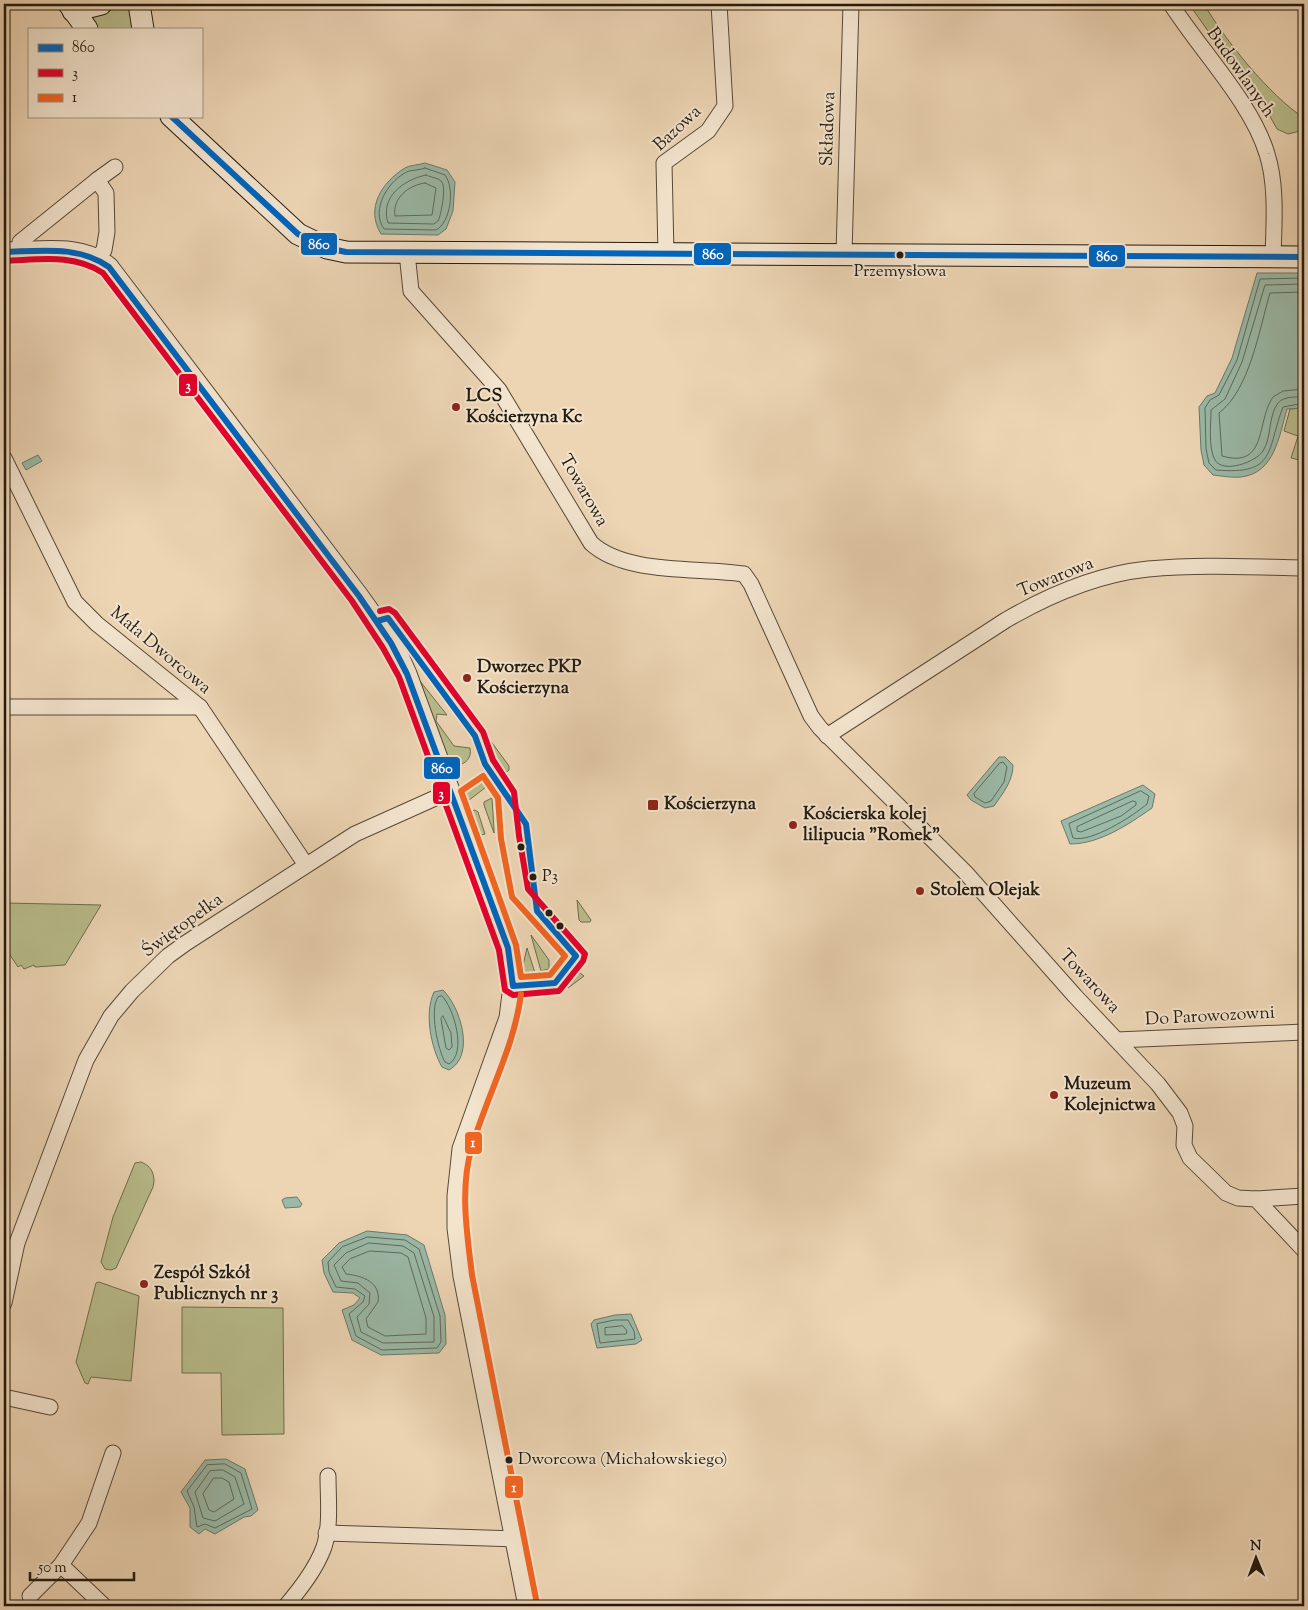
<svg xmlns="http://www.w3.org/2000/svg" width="1308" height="1610" font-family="'Sorts Mill Goudy',serif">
  <rect width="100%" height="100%" fill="#edd5b4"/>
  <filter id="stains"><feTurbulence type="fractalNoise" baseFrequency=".004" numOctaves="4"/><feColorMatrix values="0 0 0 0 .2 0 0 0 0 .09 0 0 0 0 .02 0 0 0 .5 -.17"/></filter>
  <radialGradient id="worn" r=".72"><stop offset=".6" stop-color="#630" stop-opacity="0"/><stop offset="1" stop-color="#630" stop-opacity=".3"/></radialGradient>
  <g fill="#b9bd8c" stroke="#6e6c4e">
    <polygon points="113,4 133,4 135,29 98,29 89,19 90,16 100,13"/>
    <path d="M1189,4H1204C1225,40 1269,95 1304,118V130L1288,134L1277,129L1262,102L1229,61Z"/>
    <polygon points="1304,408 1304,461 1291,458 1298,436 1284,431 1290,409"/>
    <path d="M420,681L447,715L437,714L436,721L454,746L470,748C472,758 466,764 457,765L446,758Z"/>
    <polygon points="479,725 509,766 509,770 500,777 493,764"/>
    <path d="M479,780L490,784L464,804L461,796C464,786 469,782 479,780Z"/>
    <polygon points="492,798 494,829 494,833 484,805 484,802"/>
    <polygon points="475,810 478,812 485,834 481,835 479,844 466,812"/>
    <polygon points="577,900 591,920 590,922 581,922 579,920"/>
    <polygon points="4,903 101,905 65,965 35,967 34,965 24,969 21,965 18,967 4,946"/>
    <polygon points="531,935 549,960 549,969 541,971"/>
    <polygon points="527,948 536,976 526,974 522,970"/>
    <polygon points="571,972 580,973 584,976 568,988 565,978"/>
    <path d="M141,1162C152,1166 156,1176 153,1187L116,1268L111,1270L105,1269L101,1262L113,1217L135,1163Z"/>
    <polygon points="99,1282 139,1296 131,1381 91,1377 88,1384 85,1383 76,1362 96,1283"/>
    <polygon points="182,1307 283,1308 284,1434 222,1435 221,1373 182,1373"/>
  </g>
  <g fill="#9ab9a7" stroke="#6a796a">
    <path d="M425,163L447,170L455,182L453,211L446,229L438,235L381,234C365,208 382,182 405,168C410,165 419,165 425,163Z"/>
    <path d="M1257,273H1304V408L1287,409C1279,436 1275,473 1241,477C1233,478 1222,476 1213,475L1204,465L1201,450L1199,407L1207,396L1215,393L1232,358Z"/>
    <polygon points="38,455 42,461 26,470 22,463"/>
    <path d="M999,757H1005L1013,765C1013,781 1003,793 994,806L985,808L971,800L967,795Z"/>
    <path d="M1143,785L1155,794L1152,808C1129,824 1100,844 1070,844L1061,821Z"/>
    <path d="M443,990C460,1007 476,1055 449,1070L442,1067C431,1048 424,1013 434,992Z"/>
    <polygon points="297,1197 302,1204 300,1207 285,1208 282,1200 285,1198"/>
    <polygon points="367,1231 407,1235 424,1245 445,1315 446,1344 439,1353 381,1355 352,1340 342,1310 354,1305 360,1298 353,1293 333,1292 324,1273 322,1260 339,1243"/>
    <polygon points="631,1314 642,1340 636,1344 597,1348 591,1324 594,1320 615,1315"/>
    <polygon points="226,1459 245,1469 258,1510 251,1516 244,1517 215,1534 205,1529 199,1534 190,1527 190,1508 181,1492 205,1460"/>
  </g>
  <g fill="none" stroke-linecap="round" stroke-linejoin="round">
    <g stroke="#5e6a5b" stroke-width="1">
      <path d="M425,168L445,175C455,188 451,222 436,230L384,229C370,209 389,179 409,171C414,170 420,170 425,168Z"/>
      <path d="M426,175C430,177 438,178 441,181C447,185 441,216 438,221L434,224L388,223C380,197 403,180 426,175Z"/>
      <path d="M425,183L436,188L432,215L395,216C392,198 409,185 425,183Z"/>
      <path d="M1304,278L1260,279L1237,360L1219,395L1210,400L1205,408L1206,449L1209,463L1216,470C1277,475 1266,451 1283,407L1304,403"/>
      <path d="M1304,284L1265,285L1242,362L1225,399L1211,410C1211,424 1208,448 1215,460C1223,474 1256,462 1263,451C1272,437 1268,416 1278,403C1284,396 1296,397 1304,397"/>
      <path d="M1304,292L1270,293C1259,330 1250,389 1219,413L1222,456C1268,469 1256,421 1273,397L1283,391L1304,389"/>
      <polygon points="1000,763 1003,762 1007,767 1004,782 991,801 985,803 975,797 974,794"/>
      <path d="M1141,791L1149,796L1147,804C1133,816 1091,843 1073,838L1069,824Z"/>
      <polygon points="1133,801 1136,802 1136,805 1121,816 1081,832 1077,831 1077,827"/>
      <path d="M442,996C454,1008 467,1053 449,1064L445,1062C438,1050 429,1009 438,997Z"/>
      <polygon points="443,1016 451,1033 452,1047 449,1050 446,1048 441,1019"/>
      <polygon points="368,1237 405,1240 419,1249 440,1316 441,1342 437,1348 382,1350 356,1336 349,1314 363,1302 365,1296 355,1289 336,1287 329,1272 328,1262 342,1247"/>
      <polygon points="369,1243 403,1246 414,1253 434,1317 434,1342 383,1343 361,1332 357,1317 369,1304 370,1293 358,1283 341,1281 334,1265 346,1253"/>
      <path d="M370,1251L401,1253L408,1257L426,1318V1334L385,1336L368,1327L366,1319L378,1302C381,1282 363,1276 346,1274L342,1267L350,1259Z"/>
      <polygon points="615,1320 628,1320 634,1331 635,1339 600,1343 597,1324"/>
      <polygon points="623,1326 627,1331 626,1334 605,1335 605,1328"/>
      <polygon points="225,1464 241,1473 252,1509 215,1528 205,1524 197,1527 194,1507 187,1491 207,1465"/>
      <polygon points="223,1470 235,1477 244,1504 215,1521 203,1518 195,1492 210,1471"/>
      <polygon points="214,1478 222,1478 229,1482 234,1499 214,1512 209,1510 203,1494"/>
    </g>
    <defs>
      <g id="minor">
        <path d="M1171,4C1200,50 1252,103 1267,154C1277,185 1274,224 1273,256"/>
        <polyline points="97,180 115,167"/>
        <polyline points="19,252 20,242 97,180 106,193 107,232 104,250 98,257"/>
        <path d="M407,253L411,291L499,390L591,543C625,575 699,567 744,574L751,584L811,716L820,728L965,872L1075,996L1158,1084L1180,1113L1185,1126L1184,1145L1190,1158L1226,1193L1238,1198L1256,1199L1304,1250"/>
        <polyline points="666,254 664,163 708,131 725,106 719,4"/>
        <polyline points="844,254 851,4"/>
        <polyline points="4,458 75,602 97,624 200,707 306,865"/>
        <polyline points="4,707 200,707"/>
        <path d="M827,736L1006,620C1049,595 1099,574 1148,569C1200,564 1253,567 1304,568"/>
        <polyline points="1117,1040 1304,1032"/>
        <polyline points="1256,1199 1304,1196"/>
        <polyline points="4,1303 17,1243 86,1060 111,1016 132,991 168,956 186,943 355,834 442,795 450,788"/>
        <polyline points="4,1397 50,1407"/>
        <polyline points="326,1533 515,1539"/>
        <polyline points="61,1565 104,1606"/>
        <polyline points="30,1596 61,1565 89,1523 113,1453"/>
        <path d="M286,1606C300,1589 316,1569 324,1547C331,1525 328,1499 328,1476"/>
      </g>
      <path id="tertiary" d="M4,252C39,252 81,243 109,267L359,596L394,645L407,674L508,948L513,986L509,1018L462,1149L457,1196V1228L463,1276L528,1606"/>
      <g id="secondary">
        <polyline points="69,4 87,29"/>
        <polyline points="139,4 143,29"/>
        <polyline points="73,11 101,4"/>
        <polyline points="171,116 298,234 327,248 346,252 1304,257"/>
      </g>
    </defs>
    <use href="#minor" stroke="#564938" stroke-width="17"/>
    <use href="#tertiary" stroke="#564938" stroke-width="21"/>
    <use href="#secondary" stroke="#231a0f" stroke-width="23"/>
    <use href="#minor" stroke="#f3e4ce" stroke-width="15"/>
    <use href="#tertiary" stroke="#f3e4ce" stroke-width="19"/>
    <use href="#secondary" stroke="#f3e4ce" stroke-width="21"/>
    <defs>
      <g id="bus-1">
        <polyline points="171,116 298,234 327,248 346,252 1304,257"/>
        <path d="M4,252C41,251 77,245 109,267L359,596L391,643L407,674L508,948L513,986L555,983L576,956L537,911L526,824L485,764L475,736L388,618L377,621"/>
      </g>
      <path id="bus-2" d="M4,261C38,260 73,253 103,273L352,601L383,648L399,677L499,950L505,990L513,995L559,991L583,961L585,954L528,889L519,836L514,792L493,760L483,732L395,613L389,609L380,611"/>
      <g id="bus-3">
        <polygon points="483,776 498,798 501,839 512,897 565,956 550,975 521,977 516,945 461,791"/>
        <path d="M521,994C514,1049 486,1097 471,1150C460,1190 467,1234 472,1275L537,1604"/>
      </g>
    </defs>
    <use href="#bus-1" stroke="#f3e4ce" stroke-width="10"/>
    <use href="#bus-2" stroke="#f3e4ce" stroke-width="10"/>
    <use href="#bus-3" stroke="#f3e4ce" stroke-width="10"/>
    <use href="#bus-1" stroke="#0065bd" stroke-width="6"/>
    <use href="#bus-2" stroke="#e4002b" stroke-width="6"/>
    <use href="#bus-3" stroke="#f26522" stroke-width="6"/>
  </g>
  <g fill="#231a0f" stroke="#f3e4ce" stroke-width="2">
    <circle cx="900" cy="255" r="4.5"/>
    <circle cx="521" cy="847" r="4.5"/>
    <circle cx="533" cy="877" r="4.5"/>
    <circle cx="549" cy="913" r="4.5"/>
    <circle cx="560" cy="926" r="4.5"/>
    <circle cx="509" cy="1460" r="4.5"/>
  </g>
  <g fill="#8f2418" stroke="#f3e4ce" stroke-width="2">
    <circle cx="456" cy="407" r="5"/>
    <circle cx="467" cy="678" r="5"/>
    <rect x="647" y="799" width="12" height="12" rx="2.5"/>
    <circle cx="793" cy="825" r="5"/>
    <circle cx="920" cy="891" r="5"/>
    <circle cx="1054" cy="1095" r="5"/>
    <circle cx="144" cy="1284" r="5"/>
  </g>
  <g text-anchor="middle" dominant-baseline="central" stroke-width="4" stroke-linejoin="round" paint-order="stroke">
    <g font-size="17" fill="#231a0f" stroke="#f3e4ce" text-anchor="start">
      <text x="900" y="272" text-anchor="middle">Przemysłowa</text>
      <text x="542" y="877">P3</text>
      <text x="518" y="1460">Dworcowa (Michałowskiego)</text>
    </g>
    <g font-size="18" fill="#231a0f" stroke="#f3e4ce">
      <text transform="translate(1240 73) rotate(55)">Budowlanych</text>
      <text transform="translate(678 129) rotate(-43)">Bazowa</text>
      <text transform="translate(829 129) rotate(-88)">Składowa</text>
      <text transform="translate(583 491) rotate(60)">Towarowa</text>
      <text transform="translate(1056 578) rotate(-22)">Towarowa</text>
      <text transform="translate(160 651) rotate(40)">Mała Dworcowa</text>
      <text transform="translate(183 926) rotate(-36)">Świętopełka</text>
      <text transform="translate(1089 982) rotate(47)">Towarowa</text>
      <text transform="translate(1210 1017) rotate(-3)">Do Parowozowni</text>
    </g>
    <g font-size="18" font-weight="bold" fill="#231a0f" stroke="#f3e4ce" text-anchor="start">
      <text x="466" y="397">LCS<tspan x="466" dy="21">Kościerzyna Kc</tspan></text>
      <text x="477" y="668">Dworzec PKP<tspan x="477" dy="21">Kościerzyna</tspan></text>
      <text x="664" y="805">Kościerzyna</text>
      <text x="803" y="815">Kościerska kolej<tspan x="803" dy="21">lilipucia "Romek"</tspan></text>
      <text x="930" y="891">Stolem Olejak</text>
      <text x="1064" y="1085">Muzeum<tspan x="1064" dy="21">Kolejnictwa</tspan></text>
      <text x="154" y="1274">Zespół Szkół<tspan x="154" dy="21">Publicznych nr 3</tspan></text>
    </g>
  </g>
  <g stroke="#f3e4ce" stroke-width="2">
    <rect x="300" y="232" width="38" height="24" rx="5" fill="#0065bd"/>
    <rect x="693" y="242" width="39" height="24" rx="5" fill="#0065bd"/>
    <rect x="1088" y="244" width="38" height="24" rx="5" fill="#0065bd"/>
    <rect x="178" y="373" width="20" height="24" rx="5" fill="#e4002b"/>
    <rect x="423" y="756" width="38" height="24" rx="5" fill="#0065bd"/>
    <rect x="432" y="781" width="19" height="24" rx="5" fill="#e4002b"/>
    <rect x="464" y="1131" width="19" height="24" rx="5" fill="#f26522"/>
    <rect x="504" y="1475" width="20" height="24" rx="5" fill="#f26522"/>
  </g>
  <g font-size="14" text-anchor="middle" font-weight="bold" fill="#fff">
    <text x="319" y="249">860</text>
    <text x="713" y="259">860</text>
    <text x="1107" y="261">860</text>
    <text x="188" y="390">3</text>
    <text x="442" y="773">860</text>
    <text x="441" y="798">3</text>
    <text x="473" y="1147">1</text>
    <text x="514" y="1492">1</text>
  </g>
  <rect width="1308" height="1610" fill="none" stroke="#edd5b4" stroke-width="20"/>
  <rect x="5" y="5" width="1298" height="1600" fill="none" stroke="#231a0f" stroke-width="2.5"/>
  <rect x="10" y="10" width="1288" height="1590" fill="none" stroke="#231a0f"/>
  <rect x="28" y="28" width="175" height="90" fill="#f3e4ce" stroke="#a09382"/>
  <rect x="38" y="44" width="25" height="8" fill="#0065bd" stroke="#a09382"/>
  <text x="72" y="52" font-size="15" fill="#231a0f">860</text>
  <rect x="38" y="69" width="25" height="8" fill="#e4002b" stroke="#a09382"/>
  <text x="72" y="78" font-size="15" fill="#231a0f">3</text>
  <rect x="38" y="94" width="25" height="8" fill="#f26522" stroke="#a09382"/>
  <text x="72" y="102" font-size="15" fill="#231a0f">1</text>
  <g transform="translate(1256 1558) rotate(359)" stroke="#f3e4ce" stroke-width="4" paint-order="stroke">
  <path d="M0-4L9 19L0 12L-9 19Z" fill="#231a0f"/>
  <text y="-8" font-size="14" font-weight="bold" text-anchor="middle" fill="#231a0f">N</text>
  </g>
  <path d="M30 1572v8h104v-8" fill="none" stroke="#231a0f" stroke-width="2.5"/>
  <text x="38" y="1572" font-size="15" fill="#231a0f" stroke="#f3e4ce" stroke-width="4" paint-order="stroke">50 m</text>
  <rect width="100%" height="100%" filter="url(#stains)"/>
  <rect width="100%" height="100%" fill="url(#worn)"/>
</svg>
